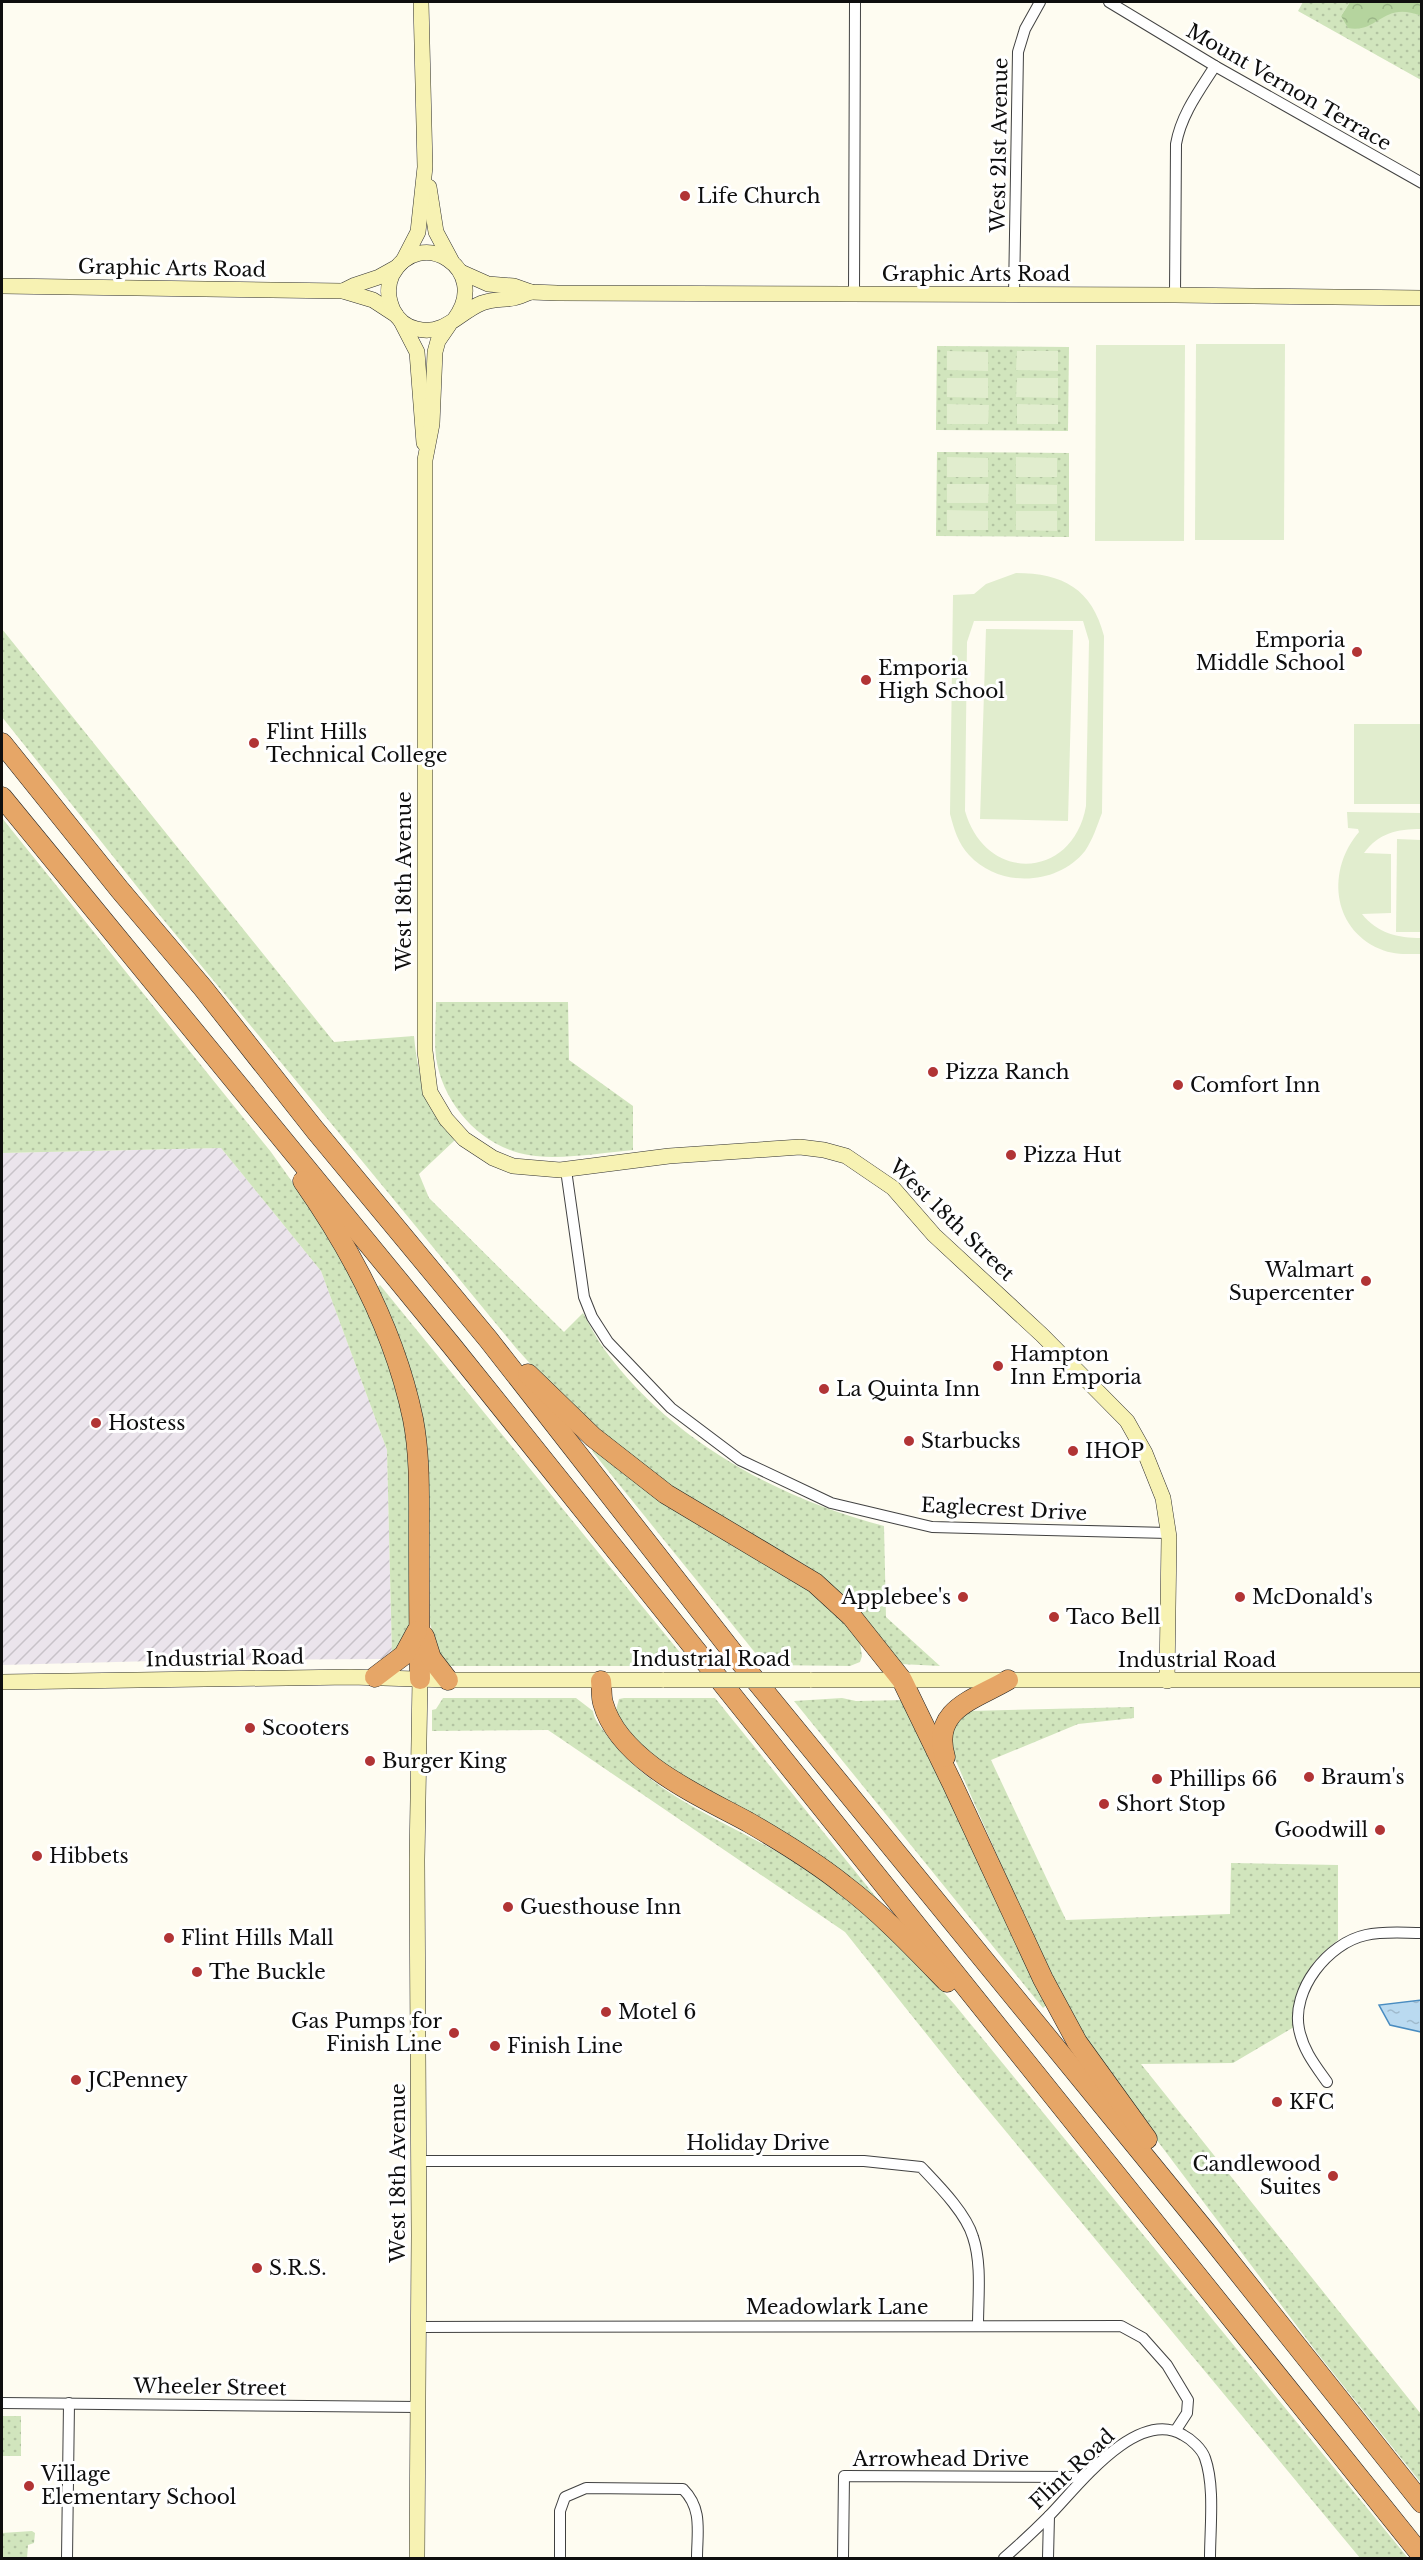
<svg xmlns="http://www.w3.org/2000/svg" width="1423" height="2560" font-family="'Libre Baskerville',serif">
  <defs>
    <pattern id="industrial-furrows" width="10" height="10" patternUnits="userSpaceOnUse" patternTransform="scale(1.5)"><rect width="10" height="10" fill="#ebe4ec"/><path d="M-1 1l2-2M0 10L10 0M9 11l2-2" fill="none" stroke="#c8c2c9"/></pattern>
    <pattern id="grass-dots" width="8" height="8" patternUnits="userSpaceOnUse" patternTransform="scale(1.5)"><rect width="8" height="8" fill="#d1e5bd"/><path d="M2 2h.1M6 6h.1" fill="none" stroke="#b2c3a1" stroke-width="1.8" stroke-linecap="round"/></pattern>
    <pattern id="forest-crowns" width="20" height="18" patternUnits="userSpaceOnUse" patternTransform="scale(1.5)"><rect width="20" height="18" fill="#b5d49e"/><path d="M2 6a3 3 0 1 1 6 0M12 15a3 3 0 1 1 6 0" fill="none" stroke="#9ab587"/></pattern>
    <pattern id="water-ripples" width="26" height="14" patternUnits="userSpaceOnUse" patternTransform="scale(1.5)"><rect width="26" height="14" fill="#badaf0"/><path d="M2 4q2-2 4 0t4 0M15 11q2-2 4 0t4 0" fill="none" stroke="#9fbacd"/></pattern>
  </defs>
  <rect width="100%" height="100%" fill="#fefcf1"/>
  <polygon fill="url(#industrial-furrows)" points="221,1148 321,1271 387,1450 392,1656 381,1659 192,1660 2,1665 2,1153"/>
  <g fill="url(#grass-dots)">
    <path d="M1303,2H1350L1341,16L1371,24C1386,10 1402,6 1421,16V80L1298,11Z"/>
    <polygon points="937,346 1069,347 1068,431 936,430"/>
    <polygon points="937,452 1069,453 1069,537 936,536"/>
    <path d="M2,629L334,1042L414,1036C418,1079 427,1107 455,1140L419,1174L429,1198L564,1332L583,1313C590,1325 596,1338 604,1349C669,1439 778,1499 884,1526L886,1617L940,1666L901,1664L838,1591L807,1566L664,1485L563,1400L516,1348L162,918L2,717Z"/>
    <polygon points="2,818 271,1152 305,1200 363,1296 387,1358 404,1417 410,1468 412,1625 392,1656 387,1450 321,1271 221,1148 2,1153"/>
    <path d="M436,1002H568L569,1060L633,1106V1150C599,1153 552,1162 519,1153C476,1141 442,1101 436,1057C434,1040 436,1020 436,1002Z"/>
    <polygon points="380,1285 691,1666 679,1666 667,1652 659,1653 656,1666 448,1666 443,1662 430,1624 429,1514 376,1288"/>
    <polygon points="596,1448 804,1582 859,1637 862,1656 860,1662 850,1666 765,1665 592,1451"/>
    <path d="M443,1698H576L593,1711C594,1720 601,1727 606,1734C657,1805 750,1828 819,1878C869,1915 914,1958 955,2005L1408,2558H1360L964,2081L845,1932L548,1730L432,1731V1710L436,1709Z"/>
    <polygon points="624,1698 715,1698 888,1912 690,1785 623,1730 616,1710 619,1699"/>
    <polygon points="842,1698 856,1701 906,1700 1049,2003 1043,2008 794,1701"/>
    <path d="M1134,1707V1718L1078,1724L991,1760L1066,1920L1230,1914L1231,1863L1338,1865V1940C1303,1967 1297,1985 1294,2027L1233,2063L1141,2064L1421,2414V2483L1318,2354L1101,2066L1050,1976L951,1750L953,1724L969,1711Z"/>
    <rect x="2" y="2416" width="19" height="40"/>
    <polygon points="32,2531 35,2533 34,2543 28,2545 27,2558 2,2558 2,2533"/>
  </g>
  <path fill="url(#forest-crowns)" d="M1350,2H1421V16C1383,0 1378,34 1348,28L1341,16Z"/>
  <g fill="#e1edce" fill-rule="evenodd">
    <polygon points="1196,344 1285,344 1284,540 1195,540"/>
    <polygon points="1096,345 1185,345 1184,541 1095,541"/>
    <polygon points="947,351 988,352 988,371 947,370"/>
    <polygon points="1017,351 1058,351 1058,371 1016,370"/>
    <polygon points="947,378 988,378 988,398 947,397"/>
    <polygon points="1017,378 1058,378 1058,398 1016,397"/>
    <polygon points="947,404 989,405 988,424 947,424"/>
    <polygon points="1017,404 1058,405 1058,424 1017,424"/>
    <polygon points="947,457 988,458 988,477 947,477"/>
    <polygon points="1016,457 1057,458 1057,477 1016,477"/>
    <polygon points="947,484 989,484 988,503 947,503"/>
    <polygon points="1016,484 1057,485 1057,504 1016,504"/>
    <polygon points="947,510 988,511 988,530 947,530"/>
    <polygon points="1016,511 1057,511 1057,531 1016,530"/>
    <path d="M1016,573C1063,573 1092,589 1104,636L1102,813C1097,826 1093,839 1085,851C1057,886 999,888 969,855C958,843 954,829 950,814L953,595L974,594L986,584ZM974,621H1083L1089,641L1086,806C1073,880 986,884 965,811L967,642Z"/>
    <polygon points="986,629 1073,630 1068,821 980,819"/>
    <rect x="1354" y="724" width="67" height="80"/>
    <path d="M1347,812L1421,813V829C1397,829 1379,833 1364,853L1391,854V913L1362,914C1377,933 1398,938 1421,938V954C1408,954 1393,955 1380,949C1331,928 1327,869 1359,832L1358,829L1348,828Z"/>
    <polygon points="1397,839 1421,840 1421,932 1396,932"/>
  </g>
  <polygon fill="url(#water-ripples)" stroke="#498cc0" stroke-width="1.5" points="1421,2000 1421,2032 1390,2025 1379,2005"/>
  <g fill="none" stroke-linecap="round" stroke-linejoin="round">
    <defs>
      <g id="street">
        <polyline points="1109,2 1215,66 1422,183"/>
        <polyline points="854,294 855,2"/>
        <polyline points="1014,295 1018,52 1025,29 1040,2"/>
        <path d="M1175,295L1176,144C1181,115 1199,91 1215,66"/>
        <polyline points="566,1170 584,1297 592,1317 608,1342 671,1408 740,1460 831,1503 932,1527 1168,1533"/>
        <path d="M1327,2082C1315,2065 1303,2050 1299,2029C1291,1990 1328,1943 1366,1935C1384,1931 1403,1933 1422,1933"/>
        <path d="M418,2161H864L921,2167C938,2185 966,2213 973,2237C982,2264 978,2297 978,2325"/>
        <polyline points="418,2327 1121,2326 1143,2338 1167,2365 1188,2400 1187,2413 1176,2430"/>
        <polyline points="2,2403 418,2407"/>
        <polyline points="67,2558 69,2403"/>
        <path d="M560,2558V2511L565,2497L586,2488L683,2489C703,2509 697,2532 697,2558"/>
        <polyline points="843,2558 844,2476 1084,2477"/>
        <path d="M1004,2558C1019,2545 1034,2531 1048,2517C1076,2489 1136,2407 1183,2435C1191,2439 1202,2449 1205,2458C1215,2486 1210,2528 1210,2558"/>
        <polyline points="1048,2558 1049,2516"/>
      </g>
      <g id="secondary">
        <polyline points="429,187 436,232 451,260"/>
        <polyline points="403,261 418,232 425,167 421,2"/>
        <polyline points="461,272 488,284 514,286 531,292 557,293 1175,295 1422,298"/>
        <polyline points="2,286 343,291 373,300 396,315"/>
        <polyline points="343,291 355,285 379,277 397,267"/>
        <path d="M454,320C493,269 419,224 392,275C387,286 388,299 393,310C398,320 407,327 417,329C445,336 459,312 482,303C493,299 503,300 514,298C519,297 525,294 531,292"/>
        <polyline points="401,321 417,352 424,443"/>
        <polyline points="449,325 438,341 435,352 432,424 425,460 425,1051 430,1092 446,1119 464,1139 493,1158 513,1166 560,1170 669,1156 800,1147 824,1150 846,1156 893,1188 934,1235 1042,1335 1127,1421 1145,1453 1163,1498 1169,1537 1167,1681"/>
        <polyline points="810,1680 1422,1680"/>
        <polyline points="2,1682 351,1677 448,1680 664,1680"/>
        <polyline points="417,2558 419,2235 417,1860 420,1679"/>
      </g>
      <g id="highway">
        <polyline points="2,743 120,890 203,988 315,1130 488,1339 734,1654 1203,2228 1422,2503"/>
        <polyline points="2,797 452,1346 1422,2556"/>
        <path d="M303,1181C354,1254 395,1332 413,1419C420,1455 419,1492 419,1528C419,1578 419,1629 420,1679"/>
        <polyline points="528,1374 593,1437 666,1494 815,1583 852,1617 902,1680 952,1783 1043,1979 1077,2042 1147,2139"/>
        <polyline points="424,1636 431,1658 448,1680"/>
        <polyline points="375,1677 404,1655 417,1631"/>
        <path d="M601,1681C602,1688 601,1697 603,1703C619,1761 700,1796 748,1822C781,1841 814,1861 844,1885C881,1913 914,1948 947,1982"/>
        <path d="M945,1757C931,1709 974,1700 1008,1680"/>
      </g>
    </defs>
    <use href="#street" stroke="#414141" stroke-width="12"/>
    <use href="#secondary" stroke="#303030" stroke-width="16"/>
    <use href="#highway" stroke="#1f1f1f" stroke-width="21"/>
    <use href="#street" stroke="#fff" stroke-width="10"/>
    <use href="#secondary" stroke="#f7f2b3" stroke-width="15"/>
    <use href="#highway" stroke="#e6a667" stroke-width="20"/>
    <defs>
      <polyline id="secondary-bridge" points="664,1680 810,1680"/>
    </defs>
    <use href="#secondary-bridge" stroke="#303030" stroke-width="16" stroke-linecap="butt"/>
    <use href="#secondary-bridge" stroke="#f7f2b3" stroke-width="15"/>
  </g>
  <g fill="#b13435" stroke="#fff" stroke-width="2">
    <circle cx="685" cy="196" r="6"/>
    <circle cx="1357" cy="652" r="6"/>
    <circle cx="866" cy="680" r="6"/>
    <circle cx="254" cy="743" r="6"/>
    <circle cx="933" cy="1072" r="6"/>
    <circle cx="1178" cy="1085" r="6"/>
    <circle cx="1011" cy="1155" r="6"/>
    <circle cx="1366" cy="1281" r="6"/>
    <circle cx="998" cy="1366" r="6"/>
    <circle cx="824" cy="1389" r="6"/>
    <circle cx="96" cy="1423" r="6"/>
    <circle cx="909" cy="1441" r="6"/>
    <circle cx="1073" cy="1451" r="6"/>
    <circle cx="963" cy="1597" r="6"/>
    <circle cx="1240" cy="1597" r="6"/>
    <circle cx="1054" cy="1617" r="6"/>
    <circle cx="250" cy="1728" r="6"/>
    <circle cx="370" cy="1761" r="6"/>
    <circle cx="1309" cy="1777" r="6"/>
    <circle cx="1157" cy="1779" r="6"/>
    <circle cx="1104" cy="1804" r="6"/>
    <circle cx="1380" cy="1830" r="6"/>
    <circle cx="37" cy="1856" r="6"/>
    <circle cx="508" cy="1907" r="6"/>
    <circle cx="169" cy="1938" r="6"/>
    <circle cx="197" cy="1972" r="6"/>
    <circle cx="606" cy="2012" r="6"/>
    <circle cx="454" cy="2033" r="6"/>
    <circle cx="495" cy="2046" r="6"/>
    <circle cx="76" cy="2080" r="6"/>
    <circle cx="1277" cy="2102" r="6"/>
    <circle cx="1333" cy="2176" r="6"/>
    <circle cx="257" cy="2268" r="6"/>
    <circle cx="29" cy="2486" r="6"/>
  </g>
  <g text-anchor="middle" dominant-baseline="central" stroke-width="6" stroke-linejoin="round" paint-order="stroke">
    <g font-size="20" fill="#0e0e0e" stroke="#fff">
      <text transform="translate(1289 87) rotate(30)">Mount Vernon Terrace</text>
      <text transform="translate(999 145) rotate(-89)">West 21st Avenue</text>
      <text transform="translate(172 268) rotate(1)">Graphic Arts Road</text>
      <text x="976" y="274">Graphic Arts Road</text>
      <text transform="translate(404 881) rotate(-90)">West 18th Avenue</text>
      <text transform="translate(952 1220) rotate(44)">West 18th Street</text>
      <text transform="translate(1004 1509) rotate(3)">Eaglecrest Drive</text>
      <text transform="translate(225 1658) rotate(-1)">Industrial Road</text>
      <text x="711" y="1659">Industrial Road</text>
      <text x="1197" y="1660">Industrial Road</text>
      <text x="758" y="2143">Holiday Drive</text>
      <text transform="translate(398 2173) rotate(-90)">West 18th Avenue</text>
      <text x="837" y="2307">Meadowlark Lane</text>
      <text transform="translate(210 2387) rotate(1)">Wheeler Street</text>
      <text x="941" y="2459">Arrowhead Drive</text>
      <text transform="translate(1072 2469) rotate(-43)">Flint Road</text>
    </g>
    <g font-size="20" fill="#0e0e0e" stroke="#fff" text-anchor="start">
      <text x="697" y="196">Life Church</text>
      <text x="1345" y="640" text-anchor="end">Emporia<tspan x="1345" dy="23">Middle School</tspan></text>
      <text x="878" y="668">Emporia<tspan x="878" dy="23">High School</tspan></text>
      <text x="266" y="732">Flint Hills<tspan x="266" dy="23">Technical College</tspan></text>
      <text x="945" y="1072">Pizza Ranch</text>
      <text x="1190" y="1085">Comfort Inn</text>
      <text x="1023" y="1155">Pizza Hut</text>
      <text x="1354" y="1270" text-anchor="end">Walmart<tspan x="1354" dy="23">Supercenter</tspan></text>
      <text x="1010" y="1354">Hampton<tspan x="1010" dy="23">Inn Emporia</tspan></text>
      <text x="836" y="1389">La Quinta Inn</text>
      <text x="108" y="1423">Hostess</text>
      <text x="921" y="1441">Starbucks</text>
      <text x="1085" y="1451">IHOP</text>
      <text x="951" y="1597" text-anchor="end">Applebee's</text>
      <text x="1252" y="1597">McDonald's</text>
      <text x="1066" y="1617">Taco Bell</text>
      <text x="262" y="1728">Scooters</text>
      <text x="382" y="1761">Burger King</text>
      <text x="1321" y="1777">Braum's</text>
      <text x="1169" y="1779">Phillips 66</text>
      <text x="1116" y="1804">Short Stop</text>
      <text x="1368" y="1830" text-anchor="end">Goodwill</text>
      <text x="49" y="1856">Hibbets</text>
      <text x="520" y="1907">Guesthouse Inn</text>
      <text x="181" y="1938">Flint Hills Mall</text>
      <text x="209" y="1972">The Buckle</text>
      <text x="618" y="2012">Motel 6</text>
      <text x="442" y="2021" text-anchor="end">Gas Pumps for<tspan x="442" dy="23">Finish Line</tspan></text>
      <text x="507" y="2046">Finish Line</text>
      <text x="88" y="2080">JCPenney</text>
      <text x="1289" y="2102">KFC</text>
      <text x="1321" y="2164" text-anchor="end">Candlewood<tspan x="1321" dy="23">Suites</tspan></text>
      <text x="269" y="2268">S.R.S.</text>
      <text x="41" y="2474">Village<tspan x="41" dy="23">Elementary School</tspan></text>
    </g>
  </g>
  <rect width="1423" height="2560" fill="none" stroke="#0e0e0e" stroke-width="6"/>
</svg>
